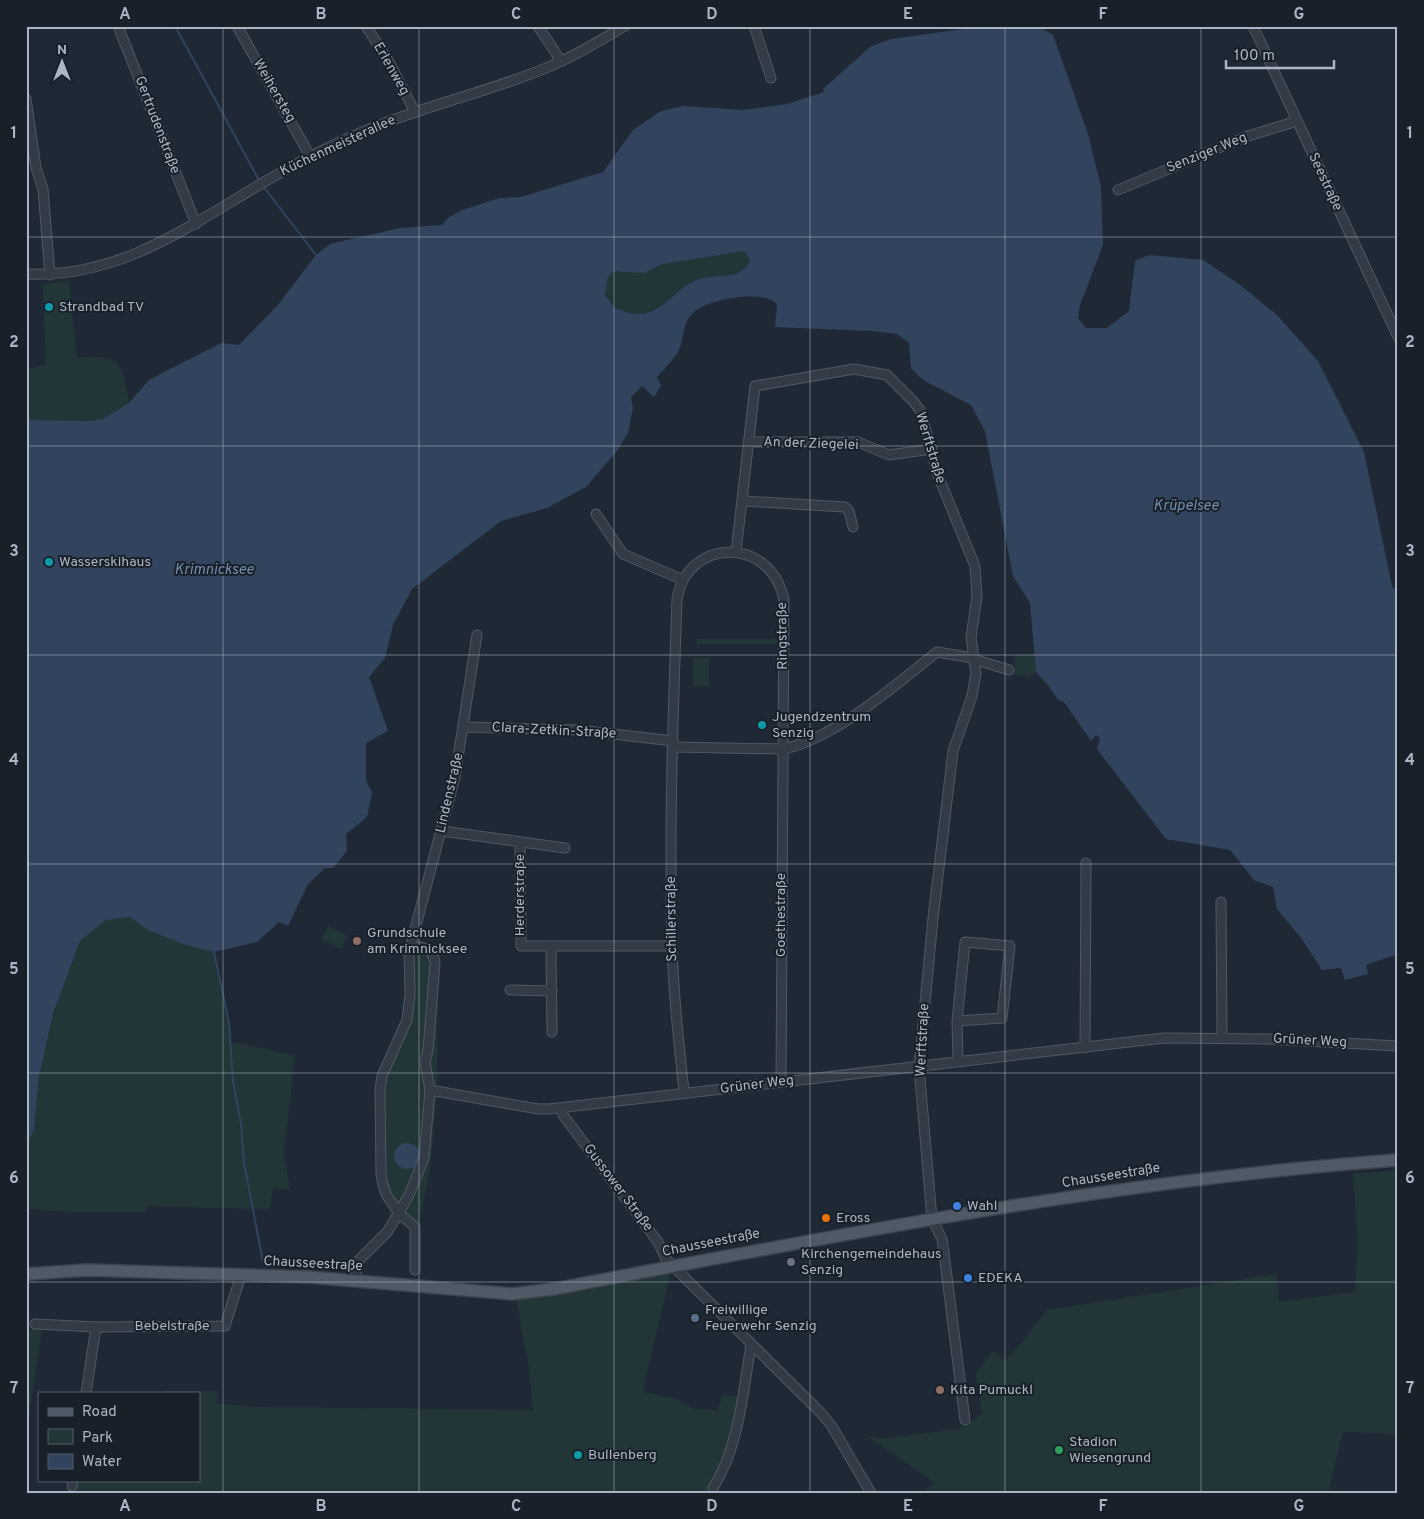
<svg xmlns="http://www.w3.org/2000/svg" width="1424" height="1519" font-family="Overpass,sans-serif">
  <rect width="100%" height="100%" fill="#1f2935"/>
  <g fill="#223637">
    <path d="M744,251L750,260C741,283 715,272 696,280C676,288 664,312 641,314C632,315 623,311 615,308L605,295L608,277L614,271C634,269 643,277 663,264Z"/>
    <path d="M69,281L77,358C121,354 122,362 129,403L103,419L90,421L26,420V369L46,365L43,284Z"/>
    <rect x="697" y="639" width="81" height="5"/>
    <polygon points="1034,653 1036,672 1029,676 1015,675 1014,655"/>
    <rect x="693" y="658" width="16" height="28"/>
    <path d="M130,917C155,935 184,944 214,952L231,1042L295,1055L284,1154L290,1190L273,1188L270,1209L148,1206L146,1212H75L26,1209V1144L34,1130L39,1076L52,1019L80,941L106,920Z"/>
    <polygon points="328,926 347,936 341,949 321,939"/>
    <polygon points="416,950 432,960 438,969 437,1097 430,1168 419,1224 390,1223 385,1177 383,1080 408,1022"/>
    <polygon points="1398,1170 1398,1435 1343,1431 1328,1493 923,1493 935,1483 866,1435 880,1439 957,1429 982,1414 976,1373 993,1351 1006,1360 1024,1340 1047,1310 1276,1274 1279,1302 1355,1292 1358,1242 1353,1174"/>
    <path d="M662,1272L670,1276L646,1376L644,1392L678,1399L694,1409L718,1410L723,1395L738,1396C733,1430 725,1462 708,1493H74L76,1480H199V1393H164V1391H218L217,1403L253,1407L533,1410L529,1369L516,1298Z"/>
    <polygon points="26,1329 42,1329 26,1436"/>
  </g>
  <g fill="#32445d" fill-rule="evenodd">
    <path d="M985,26H1037L1053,35L1088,134L1101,187L1103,245L1080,305L1078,318L1086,328H1107L1129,311L1135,261L1149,255L1203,260L1239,284L1277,315L1318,361L1364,452L1392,586L1398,593V954L1366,965L1368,974L1345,980L1341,968L1322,970L1302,939L1277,909L1273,887L1254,880L1230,850L1166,839L1097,749L1100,738L1096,735L1091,741L1064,702L1058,700L1048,685L1036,672L1030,603L1013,576L985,431L971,405L923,380L911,368L909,343L897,334L872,331L775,327L777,304C763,289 710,299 695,311C682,321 685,336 679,350C674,359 664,369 657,377L661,386L654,397L642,386L631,397L633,408L628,433L617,451L586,487L547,508L501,521L412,589L393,625L385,658L369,677L388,731L366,743V780L372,793L367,817L346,834L347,851L333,868H325L308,884L288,926L279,922L257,942L214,952L186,945L148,930L130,917L106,920L80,941L53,1014L39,1076L34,1130L26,1144V420L90,421L103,419L129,403L149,380L221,343L239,345L277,306L316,255L330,244L400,228L442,225L448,218L462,210L500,198L521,197L603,172L633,130L661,111L683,106L744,110L787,104L824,92L823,89L870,47L891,39ZM744,251L750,260C741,283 715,272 696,280C676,288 664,312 641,314C632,315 623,311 615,308L605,295L608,277L614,271L644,273L663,264Z"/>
    <circle cx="407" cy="1156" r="13"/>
  </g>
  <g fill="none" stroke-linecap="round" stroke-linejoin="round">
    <g stroke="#32445d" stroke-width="2">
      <polyline points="175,26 260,182"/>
      <polyline points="263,186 316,255"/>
      <polyline points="214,952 229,1023 233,1081 241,1124 244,1163 263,1262"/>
    </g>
    <defs>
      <g id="minor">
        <polyline points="118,26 196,224"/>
        <polyline points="237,26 310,156"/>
        <polyline points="366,26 389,62 415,112"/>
        <polyline points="538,26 561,61"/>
        <polyline points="754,26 771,78"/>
        <polyline points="1253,26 1398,337"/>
        <polyline points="26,99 36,168 43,189 50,275"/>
        <polyline points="1118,190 1245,137 1297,121"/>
        <path d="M26,274C121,279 193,223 271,178C301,161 331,145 362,132C424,105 490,92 551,66C577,55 601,40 625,26"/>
        <polyline points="748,442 858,442 889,455 932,449"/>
        <polyline points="744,501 845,507 849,511 853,527"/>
        <polyline points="596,514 623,554 683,580"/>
        <polyline points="736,552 755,386 854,369 887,375 914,402 921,412 937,473 975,566 977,596 971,637 976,674 972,696 953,751 951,768 933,918 919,1067 932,1219 942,1239 944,1253 965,1420"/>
        <polyline points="464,727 579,730 673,741"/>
        <path d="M673,747L784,749C837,737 894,686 937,652L967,657L1009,670"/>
        <polyline points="442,831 565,848"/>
        <polyline points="520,843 521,946 672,946"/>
        <polyline points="1221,902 1222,1037"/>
        <polyline points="551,947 552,1032"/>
        <polyline points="510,990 552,991"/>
        <polyline points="957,1021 965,942 1010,946 1002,1018 957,1021 958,1061"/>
        <polyline points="1085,1048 1086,863"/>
        <polyline points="430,1090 538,1109 549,1109 1164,1038 1269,1039 1398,1046"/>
        <path d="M684,1092C679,1043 673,994 672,944C669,829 673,714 677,599C688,536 772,537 784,600L781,1082"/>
        <polyline points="561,1108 563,1115 658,1242 666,1259 820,1412 831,1425 871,1493"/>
        <polyline points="415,1270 415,1227 400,1214 387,1196 383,1185 381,1174 380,1090 382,1076 407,1020 410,994 409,952 455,777 477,635"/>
        <path d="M355,1280L359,1260L388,1231L409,1195L424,1158L430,1090L425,1062L428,1050L435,963C433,948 422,945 409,948"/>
        <polyline points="35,1324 96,1327 225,1326 241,1275"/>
        <polyline points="86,1393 96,1327"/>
        <polyline points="72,1486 73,1480"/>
        <path d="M713,1488C739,1447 743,1392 751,1345"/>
      </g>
      <path id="major" d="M26,1274L87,1270L308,1277L512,1294L554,1289C833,1236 1114,1180 1398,1160"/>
    </defs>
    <use href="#minor" stroke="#505864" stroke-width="11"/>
    <use href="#major" stroke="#3c444f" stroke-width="14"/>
    <use href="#minor" stroke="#323b46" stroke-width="9"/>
    <use href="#major" stroke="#505a66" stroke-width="11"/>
  </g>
  <path fill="none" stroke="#acb5c3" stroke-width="1" stroke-opacity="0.55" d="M223,26V1493M419,26V1493M614,26V1493M810,26V1493M1005,26V1493M1201,26V1493M26,237H1398M26,446H1398M26,655H1398M26,864H1398M26,1073H1398M26,1282H1398"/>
  <g fill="#0f9aa8" stroke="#18202a" stroke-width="2">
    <circle cx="49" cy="307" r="5"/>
    <circle cx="49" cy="562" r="5"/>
    <circle cx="762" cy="725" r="5"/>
    <circle cx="578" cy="1455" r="5"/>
  </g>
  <g fill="#8d6e63" stroke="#18202a" stroke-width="2">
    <circle cx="357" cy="941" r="5"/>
    <circle cx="940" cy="1390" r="5"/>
  </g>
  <g fill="#3f7fe0" stroke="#18202a" stroke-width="2">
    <circle cx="957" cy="1206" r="5"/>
    <circle cx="968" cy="1278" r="5"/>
  </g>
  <circle fill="#e8710a" stroke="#18202a" stroke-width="2" cx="826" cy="1218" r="5"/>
  <circle fill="#6b7280" stroke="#18202a" stroke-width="2" cx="791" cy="1262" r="5"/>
  <circle fill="#5c6f8a" stroke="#18202a" stroke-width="2" cx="695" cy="1318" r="5"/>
  <circle fill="#2e9e5b" stroke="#18202a" stroke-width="2" cx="1059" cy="1450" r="5"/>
  <g text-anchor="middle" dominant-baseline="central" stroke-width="4" stroke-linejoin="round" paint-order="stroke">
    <g font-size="14" fill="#acb5c3" stroke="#18202a">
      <text transform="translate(391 69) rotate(60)">Erlenweg</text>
      <text transform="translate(274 91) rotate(60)">Weihersteg</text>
      <text transform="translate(157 125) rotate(69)">Gertrudenstraße</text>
      <text transform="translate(338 146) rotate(-25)">Küchenmeisterallee</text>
      <text transform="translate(1207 153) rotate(-22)">Senziger Weg</text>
      <text transform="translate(1325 182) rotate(65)">Seestraße</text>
      <text transform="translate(811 444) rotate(2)">An der Ziegelei</text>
      <text transform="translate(930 448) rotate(73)">Werftstraße</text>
      <text transform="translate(783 636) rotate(-91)">Ringstraße</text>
      <text transform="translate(554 731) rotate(3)">Clara-Zetkin-Straße</text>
      <text transform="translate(450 793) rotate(-77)">Lindenstraße</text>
      <text transform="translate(520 895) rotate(-90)">Herderstraße</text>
      <text transform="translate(781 915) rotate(-90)">Goethestraße</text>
      <text transform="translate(672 919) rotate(-91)">Schillerstraße</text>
      <text transform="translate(923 1040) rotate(-87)">Werftstraße</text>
      <text transform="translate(1310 1041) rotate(3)">Grüner Weg</text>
      <text transform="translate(757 1085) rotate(-7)">Grüner Weg</text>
      <text transform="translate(1111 1176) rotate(-9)">Chausseestraße</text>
      <text transform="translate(618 1188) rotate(53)">Gussower Straße</text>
      <text transform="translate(711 1243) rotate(-11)">Chausseestraße</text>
      <text transform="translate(313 1264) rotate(3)">Chausseestraße</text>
      <text x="172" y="1326">Bebelstraße</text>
    </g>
    <g font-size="14" fill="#acb5c3" stroke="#18202a" text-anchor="start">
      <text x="59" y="307">Strandbad TV</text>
      <text x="59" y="562">Wasserskihaus</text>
      <text x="772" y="717">Jugendzentrum<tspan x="772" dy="16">Senzig</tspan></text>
      <text x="367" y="933">Grundschule<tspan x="367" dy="16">am Krimnicksee</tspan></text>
      <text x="967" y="1206">Wahl</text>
      <text x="836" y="1218">Eross</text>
      <text x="801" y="1254">Kirchengemeindehaus<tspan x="801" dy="16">Senzig</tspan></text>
      <text x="978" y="1278">EDEKA</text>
      <text x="705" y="1310">Freiwillige<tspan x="705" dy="16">Feuerwehr Senzig</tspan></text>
      <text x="950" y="1390">Kita Pumuckl</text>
      <text x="1069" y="1442">Stadion<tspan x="1069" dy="16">Wiesengrund</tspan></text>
      <text x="588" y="1455">Bullenberg</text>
    </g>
    <g font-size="15" font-style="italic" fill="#748dac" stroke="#18202a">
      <text x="1186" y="506">Krüpelsee</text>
      <text x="214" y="570">Krimnicksee</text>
    </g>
  </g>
  <rect width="1424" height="1519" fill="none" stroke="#18202a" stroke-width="55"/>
  <rect x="38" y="1392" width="162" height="90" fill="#18202a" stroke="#535c67"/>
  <rect x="48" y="1408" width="25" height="8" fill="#505a66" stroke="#535c67"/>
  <text x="82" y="1416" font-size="15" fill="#acb5c3">Road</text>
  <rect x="48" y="1429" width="25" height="15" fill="#223637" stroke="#535c67"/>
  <text x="82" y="1442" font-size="15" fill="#acb5c3">Park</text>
  <rect x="48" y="1454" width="25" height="15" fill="#32445d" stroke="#535c67"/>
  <text x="82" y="1466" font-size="15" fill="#acb5c3">Water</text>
  <g transform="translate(62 62)" stroke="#18202a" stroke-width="4" paint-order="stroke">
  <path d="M0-4L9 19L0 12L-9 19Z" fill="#acb5c3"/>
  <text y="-8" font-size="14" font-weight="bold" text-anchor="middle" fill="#acb5c3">N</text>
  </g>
  <path d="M1226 60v8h108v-8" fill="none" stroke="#acb5c3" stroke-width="2.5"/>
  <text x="1234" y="60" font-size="15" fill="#acb5c3" stroke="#18202a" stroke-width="4" paint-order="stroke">100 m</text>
  <rect x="28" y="28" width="1368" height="1464" fill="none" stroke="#acb5c3" stroke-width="2"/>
  <g font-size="16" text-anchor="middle" font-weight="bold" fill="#acb5c3">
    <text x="125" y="19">A</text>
    <text x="321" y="19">B</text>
    <text x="516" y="19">C</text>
    <text x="712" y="19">D</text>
    <text x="908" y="19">E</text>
    <text x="1103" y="19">F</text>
    <text x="1299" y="19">G</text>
    <text x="14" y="138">1</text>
    <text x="1410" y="138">1</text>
    <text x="14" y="347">2</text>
    <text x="1410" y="347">2</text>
    <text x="14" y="556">3</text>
    <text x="1410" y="556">3</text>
    <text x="14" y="765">4</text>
    <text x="1410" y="765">4</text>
    <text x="14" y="974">5</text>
    <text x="1410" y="974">5</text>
    <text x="14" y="1183">6</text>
    <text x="1410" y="1183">6</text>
    <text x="14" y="1393">7</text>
    <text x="1410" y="1393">7</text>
    <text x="125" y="1511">A</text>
    <text x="321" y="1511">B</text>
    <text x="516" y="1511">C</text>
    <text x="712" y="1511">D</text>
    <text x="908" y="1511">E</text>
    <text x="1103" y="1511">F</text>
    <text x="1299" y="1511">G</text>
  </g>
</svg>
